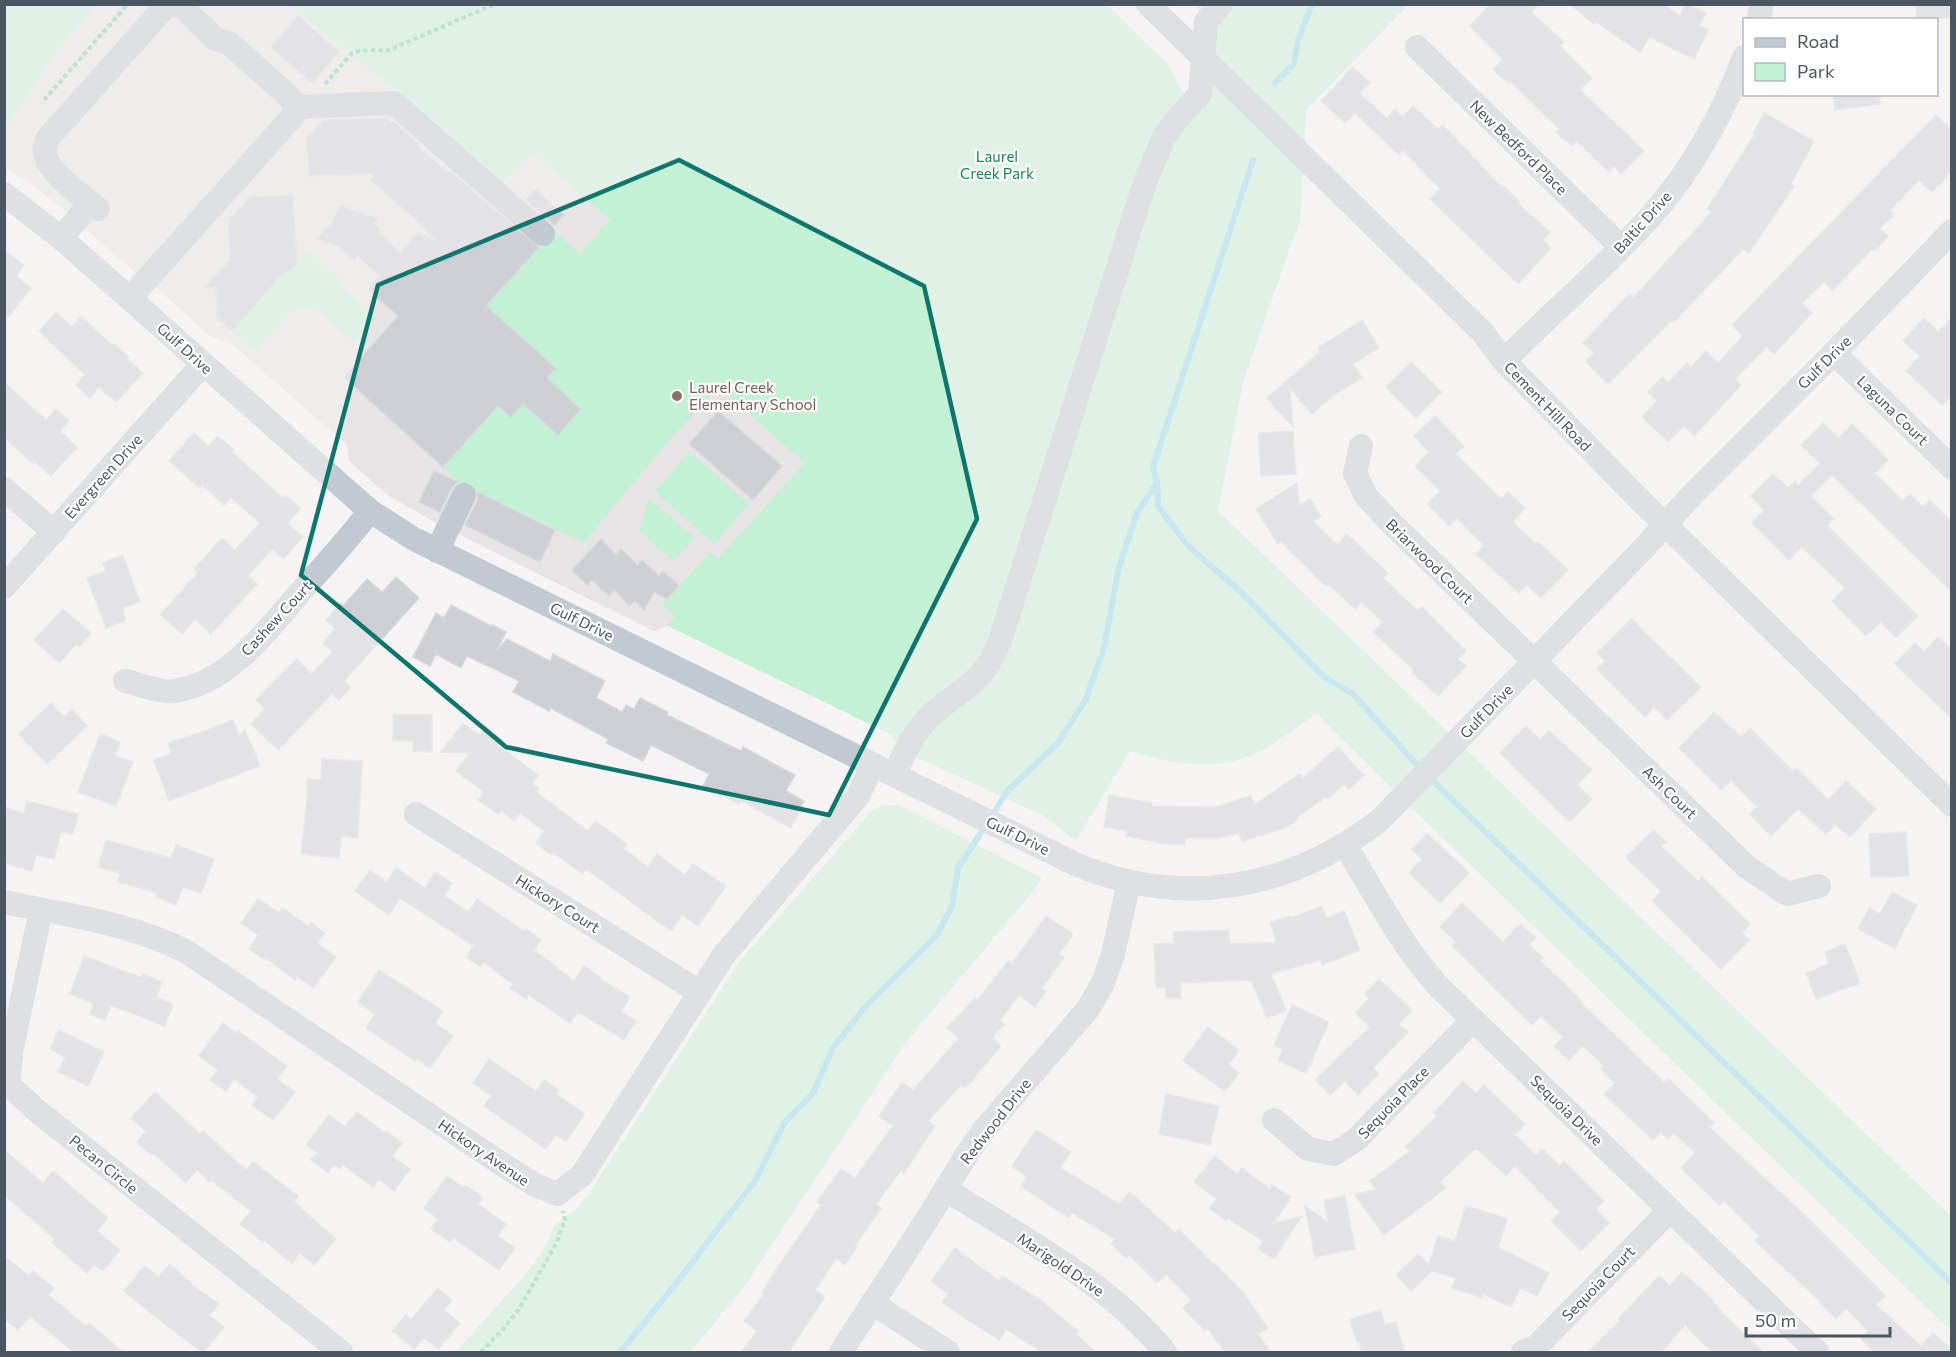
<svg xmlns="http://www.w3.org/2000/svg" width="1956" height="1357" font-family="Commissioner,sans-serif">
  <rect width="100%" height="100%" fill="#f5f3f3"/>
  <polygon fill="#e6e4e5" points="289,4 397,91 503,184 533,153 610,220 1076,354 668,626 654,631 438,524 389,496 349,461 347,445 231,343 211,337 142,275 138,275 67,212 28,182 5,167 4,128 58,49 97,5"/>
  <g fill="#c3f1d5">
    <polygon points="5,4 97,5 58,49 5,128"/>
    <path d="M289,5H1107L1169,65L1181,89L1203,113L1198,5H1408L1306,110L1300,220L1243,382L1218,511L1951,1216V1331L1420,816L1316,713C1295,729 1274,746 1249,756C1211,772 1168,762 1130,751L1076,841L1042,815L916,757L900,748L892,735L668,626L675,616L662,604L710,553L718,559L805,463L718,386L659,452L584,542L555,530L459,483L443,467L498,405L511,417L524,403L558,435L581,409L561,391L544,381L555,367L486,306L554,231L580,254L610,220L533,153L502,184L397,91Z"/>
    <polygon points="308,251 340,280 338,283 376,317 354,343 314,308 291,310 255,352 232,331 285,271 288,273"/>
    <polygon points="690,452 749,504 714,544 655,491"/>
    <polygon points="650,499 694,538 673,561 640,531 647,502"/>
    <polygon points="883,804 900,806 1042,878 1032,893 906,1042 742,1290 690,1352 456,1352 530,1269 547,1243 554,1225 573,1212 586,1198 739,962 870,813"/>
  </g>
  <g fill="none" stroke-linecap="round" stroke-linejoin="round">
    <g stroke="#90daee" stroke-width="6">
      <polyline points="1275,83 1294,64 1298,40 1312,4"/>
      <polyline points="1157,483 1158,506 1188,546 1240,591 1324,677 1352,693 1421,769"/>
      <polyline points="1428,776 1952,1283"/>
      <polyline points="992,816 1007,791 1058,743 1086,699 1104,648 1119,567 1137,513 1157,483 1153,467 1253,160"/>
      <polyline points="620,1352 663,1300 755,1181 785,1122 813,1093 833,1048 866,1006 937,935 952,906 958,868 986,825"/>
    </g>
  </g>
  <g fill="#cdcfd5" stroke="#d7d9de" stroke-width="1.5">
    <polygon points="1491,4 1539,4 1531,12 1564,42 1560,46 1592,78 1580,90 1644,151 1621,174 1614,166 1609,172 1577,141 1572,146 1556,132 1559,129 1510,81 1508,83 1493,70 1503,59 1470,26"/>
    <polygon points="1570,4 1663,4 1680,16 1685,4 1688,4 1706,13 1699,26 1708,30 1694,59 1650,37 1640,52 1596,22 1594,24"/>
    <polygon points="1916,4 1952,4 1952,18 1917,19"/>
    <polygon points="298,16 339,52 312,83 271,47"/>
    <polygon points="1353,67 1370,83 1359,93 1387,118 1395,109 1403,117 1413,106 1438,129 1443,125 1502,188 1504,186 1520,202 1518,204 1550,232 1543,240 1551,248 1518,284 1430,199 1440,189 1403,150 1399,155 1355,113 1345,123 1321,101"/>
    <polygon points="1833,94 1879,94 1880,104 1835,110"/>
    <polygon points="1764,113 1814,141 1791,184 1794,186 1749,253 1743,249 1674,322 1672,320 1608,384 1586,362 1594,353 1583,343 1629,294 1633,298 1712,212 1707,209 1755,134 1753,133"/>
    <polygon points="1936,115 1952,129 1952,171 1932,192 1919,180 1890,210 1894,214 1880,229 1888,236 1875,251 1872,249 1833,290 1824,282 1802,303 1812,313 1774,354 1767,346 1735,379 1741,385 1694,436 1684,426 1668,442 1642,417 1657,401 1648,392 1662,377 1668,383 1687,363 1691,367 1706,351 1718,363 1743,336 1732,325"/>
    <polygon points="386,118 392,123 394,122 419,144 418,146 449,174 451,172 539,247 486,306 556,368 547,378 581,409 558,435 523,404 511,417 498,406 443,467 344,377 398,316 368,289 380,276 357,256 354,260 340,247 317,239 334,220 339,205 377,219 375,224 381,230 378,232 400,253 418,233 435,240 423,228 424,227 370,180 376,173 309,176 307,138 323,120"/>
    <polygon points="535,189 564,215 554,225 526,200"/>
    <polygon points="293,195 297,263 288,273 285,271 232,331 217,318 216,287 205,287 230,260 228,221 250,197"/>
    <polygon points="4,250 24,265 16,276 31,288 4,322"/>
    <polygon points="56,312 72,327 81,316 112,345 114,344 129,357 127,359 143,373 116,402 99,387 90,398 76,385 85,375 39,331"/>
    <polygon points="1952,317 1952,396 1942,405 1906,371 1920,356 1903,341 1924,318 1939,332"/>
    <polygon points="1362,320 1379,348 1353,364 1362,378 1334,395 1312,414 1290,388 1293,427 1267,398 1320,352 1318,348"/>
    <polygon points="1411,362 1441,392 1416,418 1386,387"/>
    <polygon points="4,382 46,420 56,409 69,421 60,431 77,447 51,476 35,462 33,464 4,437"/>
    <polygon points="718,411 782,466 753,500 689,444"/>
    <polygon points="1435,416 1464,446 1456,454 1501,499 1508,492 1525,508 1513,522 1536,544 1538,542 1568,570 1541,598 1527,585 1519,593 1476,554 1484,546 1457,518 1449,526 1427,504 1440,491 1415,466 1429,452 1414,436"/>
    <polygon points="1823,423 1839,438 1852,424 1888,460 1875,473 1903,501 1910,494 1923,507 1930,500 1952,522 1952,592 1832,475 1811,496 1834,519 1827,525 1918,616 1896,638 1881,622 1866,636 1832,601 1845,588 1802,547 1789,560 1752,523 1764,510 1751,496 1773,474 1788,488 1795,481 1799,485 1820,463 1801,445"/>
    <polygon points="1293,431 1296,474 1261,476 1258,433"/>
    <polygon points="194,433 208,446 218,436 234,450 232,452 283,498 286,495 301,509 287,523 303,537 283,559 272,549 248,576 257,584 211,634 195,619 182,634 160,615 198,573 194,569 222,538 235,550 260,523 231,498 224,505 202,485 200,488 169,461"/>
    <polygon points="434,471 458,482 451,489 440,512 419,502"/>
    <polygon points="1297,483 1299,506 1310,499 1321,517 1313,521 1337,545 1347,534 1388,573 1383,578 1418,611 1422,607 1466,651 1458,659 1466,666 1438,696 1412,672 1414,670 1373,632 1383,622 1361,602 1355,609 1328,584 1326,586 1281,542 1278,544 1256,509"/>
    <polygon points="478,492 555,530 540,562 465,525 477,501"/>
    <polygon points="601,539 616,555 621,549 638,565 642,560 659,576 663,571 679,586 667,599 654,592 644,610 635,601 630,606 614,590 609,596 592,580 587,585 572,570"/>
    <polygon points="123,555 140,602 122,608 126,620 106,628 87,578 106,571 103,563"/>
    <polygon points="396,577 419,598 344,681 351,687 339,700 332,694 278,750 251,724 265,709 256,700 297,659 311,674 333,652 323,643 335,629 326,620 341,603 343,606 367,579 382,592"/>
    <polygon points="451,605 491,626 492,625 506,632 497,650 507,639 550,661 553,654 605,681 596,698 622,712 626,705 634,709 640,698 668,712 667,715 741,751 743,747 795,775 786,791 804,801 791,828 741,801 739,804 703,786 709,774 651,745 643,761 606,743 608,739 551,708 549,711 513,692 519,681 467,656 461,668 436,654 430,666 413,657 436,613 444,618"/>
    <polygon points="63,609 91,633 79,647 76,644 59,663 34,640"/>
    <polygon points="1631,619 1701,687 1667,720 1654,707 1645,717 1597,669 1605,661 1597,653"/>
    <polygon points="1938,637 1952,650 1952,719 1895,664 1915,643 1924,652"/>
    <polygon points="51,703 64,717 72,709 87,726 47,764 19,734"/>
    <polygon points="1714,712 1741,737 1750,728 1793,771 1796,768 1828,800 1846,781 1876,809 1850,837 1835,824 1826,834 1798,809 1771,836 1750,814 1757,807 1731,780 1721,790 1679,748"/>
    <polygon points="393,714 432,715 432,752 413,751 413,741 393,741"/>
    <polygon points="233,720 239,736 245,730 260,766 169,801 154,760 172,754 168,743 189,736 189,737"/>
    <polygon points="463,723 479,735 486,727 503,741 499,746 538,775 532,783 539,788 536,792 588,831 595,821 627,844 624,849 648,867 657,854 685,875 693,864 726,886 698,926 682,915 671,931 586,869 582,874 553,852 551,855 536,843 544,831 520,813 514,821 501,811 499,815 478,800 484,792 456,771 470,753 441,752"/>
    <polygon points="1526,726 1540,740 1549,731 1592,770 1577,785 1592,799 1570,822 1500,753"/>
    <polygon points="100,734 120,742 115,756 133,762 116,806 78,792"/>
    <polygon points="1338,747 1364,776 1349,789 1344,784 1328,799 1326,797 1297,817 1298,819 1285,828 1242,841 1239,833 1219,838 1185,838 1185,844 1166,844 1126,836 1127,831 1104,827 1109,795 1152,803 1151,806 1216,807 1251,796 1254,805 1300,774 1303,778"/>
    <polygon points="322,759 362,761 358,838 341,836 339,858 301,854 307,799 307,779 321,780"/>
    <polygon points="27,801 78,814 73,834 61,832 54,859 36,855 32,871 4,863 4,807 24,813"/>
    <polygon points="1653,830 1666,842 1661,846 1698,881 1702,877 1750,924 1742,933 1749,940 1721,969 1652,901 1661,891 1626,858"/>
    <polygon points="1906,832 1909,876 1871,877 1869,834"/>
    <polygon points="1427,833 1469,873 1440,903 1409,873 1422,859 1412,850"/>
    <polygon points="106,840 171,858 176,845 214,859 201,893 183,887 176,905 156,897 158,893 118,882 120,873 98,867"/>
    <polygon points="396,868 425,888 435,872 452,883 444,896 469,912 477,899 524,931 526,929 541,940 534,950 574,981 584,966 601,978 600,979 630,997 621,1012 636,1021 624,1040 578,1012 570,1023 529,995 526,999 510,988 513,984 484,963 481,967 466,957 474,946 400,898 389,915 355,891 370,870 387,882"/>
    <polygon points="1892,892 1917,905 1895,948 1858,929 1869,908 1880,914"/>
    <polygon points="258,899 279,913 282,908 308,926 311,922 325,933 317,943 336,957 313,988 297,976 295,980 266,958 265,960 249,949 258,935 241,923"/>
    <polygon points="1462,903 1503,942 1520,924 1536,938 1529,945 1543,958 1540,961 1581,1000 1580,1002 1665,1083 1669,1079 1714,1123 1709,1127 1808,1218 1885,1295 1876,1305 1921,1346 1933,1333 1952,1350 1952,1353 1875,1353 1861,1339 1868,1331 1846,1308 1836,1319 1820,1303 1821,1302 1755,1241 1759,1236 1724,1201 1719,1205 1681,1168 1695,1153 1674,1133 1668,1139 1661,1132 1653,1140 1604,1094 1615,1083 1601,1069 1604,1066 1583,1046 1569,1060 1554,1046 1563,1037 1541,1016 1532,1025 1452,946 1456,942 1440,927"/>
    <polygon points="1322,906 1326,918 1344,911 1360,950 1322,965 1320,960 1271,974 1286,1010 1267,1018 1251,980 1180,983 1181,998 1166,998 1165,987 1156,988 1154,944 1174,943 1173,932 1229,930 1230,944 1276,942 1270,922 1291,916 1291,918"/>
    <polygon points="1046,916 1073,934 1059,954 1064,957 1042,988 1046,991 1035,1007 1019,995 1000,1020 1004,1024 992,1038 1001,1046 965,1088 961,1085 928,1121 935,1126 904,1173 901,1170 876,1204 881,1208 855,1246 857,1247 845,1265 836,1259 815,1290 825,1297 788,1353 741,1353 757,1331 744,1321 764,1294 762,1293 775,1271 821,1205 817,1202 841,1169 855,1178 893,1126 879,1116 902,1082 913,1090 959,1038 947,1028 975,998 978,1000 1008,961 1012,964"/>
    <polygon points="1845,944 1860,983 1816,999 1806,973 1829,964 1825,952"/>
    <polygon points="84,956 142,978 143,974 162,982 156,997 173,1004 165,1026 111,1005 105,1020 90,1014 94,1004 70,994"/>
    <polygon points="379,970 443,1011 435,1023 453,1036 430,1068 417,1058 415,1061 366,1028 375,1014 358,1002"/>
    <polygon points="1379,979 1412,1010 1399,1024 1408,1032 1373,1068 1379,1074 1358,1095 1345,1081 1330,1095 1315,1080 1370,1027 1355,1013 1369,999 1365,994"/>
    <polygon points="1292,1005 1329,1022 1306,1073 1278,1060 1283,1049 1274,1045"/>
    <polygon points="223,1023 236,1033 238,1031 287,1066 277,1079 295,1092 273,1120 252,1105 258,1097 234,1079 226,1091 210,1080 218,1070 199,1056"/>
    <polygon points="1208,1027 1239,1050 1228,1065 1239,1073 1225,1091 1183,1061"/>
    <polygon points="59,1030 104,1052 88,1086 58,1072 65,1057 50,1049"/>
    <polygon points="489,1059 536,1091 544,1080 559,1090 556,1094 585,1114 566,1141 556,1135 546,1149 484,1106 491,1096 473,1083"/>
    <polygon points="1463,1081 1476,1093 1484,1085 1525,1124 1515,1135 1536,1155 1542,1149 1560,1166 1564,1161 1604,1201 1596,1209 1609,1223 1581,1251 1551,1221 1560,1212 1515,1166 1506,1176 1476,1148 1440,1182 1446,1188 1384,1235 1354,1194 1376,1190 1370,1181 1410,1151 1405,1147 1437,1116 1434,1113"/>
    <polygon points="155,1092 200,1134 203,1131 246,1170 253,1162 298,1196 294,1202 336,1239 314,1265 300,1253 292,1264 264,1240 263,1242 240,1224 251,1211 211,1180 209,1182 197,1170 186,1183 153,1153 151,1154 137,1142 146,1131 131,1118"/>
    <polygon points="1166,1094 1219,1106 1210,1145 1159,1134"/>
    <polygon points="357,1112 385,1133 386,1131 402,1143 392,1156 410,1169 394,1191 379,1179 373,1187 343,1165 340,1169 334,1164 328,1173 311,1160 317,1153 306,1145 329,1115 345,1127"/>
    <polygon points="1036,1130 1071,1152 1060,1168 1119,1204 1130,1192 1175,1233 1179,1229 1214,1265 1215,1264 1242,1291 1268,1328 1258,1334 1271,1353 1225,1353 1208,1328 1205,1331 1183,1308 1191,1300 1166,1274 1157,1283 1129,1255 1126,1258 1111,1244 1115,1239 1072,1213 1069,1218 1021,1186 1027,1177 1012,1166"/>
    <polygon points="4,1150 43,1183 53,1171 108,1218 97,1231 120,1250 102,1271 94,1265 87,1273 52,1243 55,1239 4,1195"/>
    <polygon points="1215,1156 1237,1174 1242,1168 1270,1189 1272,1185 1291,1197 1274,1223 1301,1217 1274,1259 1258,1249 1263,1241 1228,1218 1226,1221 1209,1208 1217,1199 1194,1182"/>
    <polygon points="447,1176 464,1188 466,1185 483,1198 478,1204 506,1224 498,1236 515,1248 499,1270 453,1238 450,1242 431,1229 438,1219 424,1208"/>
    <polygon points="1345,1196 1355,1249 1315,1257 1305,1206 1328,1222 1324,1200"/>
    <polygon points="1466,1206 1507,1219 1498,1247 1549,1273 1537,1296 1521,1288 1511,1307 1483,1294 1482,1298 1452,1288 1456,1278 1432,1271 1411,1291 1396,1275 1418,1254 1429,1265 1438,1236 1455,1241"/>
    <polygon points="955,1248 999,1281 1002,1276 1039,1299 1078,1331 1076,1334 1097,1353 1043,1353 1006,1329 999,1340 957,1313 942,1302 948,1294 931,1281"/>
    <polygon points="4,1256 29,1276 33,1271 54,1288 48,1295 86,1326 89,1323 124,1353 75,1353 30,1316 18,1330 4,1319"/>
    <polygon points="170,1264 196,1288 219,1304 209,1315 224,1327 203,1353 153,1315 124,1291 145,1266 158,1277"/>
    <polygon points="1682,1272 1710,1297 1718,1307 1717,1308 1764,1353 1713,1353 1685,1325 1660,1353 1587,1353 1620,1321 1618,1319 1659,1276 1670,1286"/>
    <polygon points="438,1288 452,1300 444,1310 460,1323 438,1349 424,1338 414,1349 392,1331 406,1315 411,1320"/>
    <polygon points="1381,1310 1385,1325 1396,1322 1405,1353 1362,1353 1359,1341 1357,1342 1350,1319"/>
  </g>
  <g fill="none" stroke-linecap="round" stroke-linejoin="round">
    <g stroke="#7ad0a6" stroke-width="4" stroke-dasharray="4.5 3" stroke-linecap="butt">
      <path d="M325,84L352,53C363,49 377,51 389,50L495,4"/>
      <polyline points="44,100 128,4"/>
      <polyline points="481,1352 504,1328 519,1309 556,1244 565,1220 563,1211"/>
    </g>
    <g stroke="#c1cad2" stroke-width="24">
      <polyline points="1148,4 1483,333 1504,361 1641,501 1952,805"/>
      <polyline points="1758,20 1762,4"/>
      <polyline points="1417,47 1621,247"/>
      <polyline points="297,107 394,103 543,234"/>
      <path d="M4,194L61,238L370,511L414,539L1075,864C1182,909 1289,890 1380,820L1644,548L1691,496L1834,353L1952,231"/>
      <path d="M98,209C84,198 51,174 46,157C43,150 45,145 48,138L163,9L169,5H176L184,9L215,39L229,43L287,95L297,107L294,115L130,298"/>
      <polyline points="61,238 91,203"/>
      <polyline points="1834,353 1952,468"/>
      <path d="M1504,361C1552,312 1605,268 1650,217C1691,172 1723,114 1744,57"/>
      <polyline points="1361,446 1355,473 1366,496 1389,521 1747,867 1787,894 1819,886"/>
      <polyline points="4,489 54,532"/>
      <polyline points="437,551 464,495"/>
      <polyline points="4,587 203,364"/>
      <path d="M125,681C138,684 162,693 174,691C231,683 269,627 304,588C327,563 349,538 370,511"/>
      <path d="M895,775C903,754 912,735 928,718C947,700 973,687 988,665C992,659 995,651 999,644L1144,185L1164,137L1178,118L1200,94L1206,22L1221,4"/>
      <polyline points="416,814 699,992"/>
      <path d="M1345,845C1374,892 1401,945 1438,986L1817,1352"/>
      <path d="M4,902C66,915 131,923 187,952L497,1161L535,1185L557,1194L582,1175L724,955L858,796L873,764"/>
      <polyline points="41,910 12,1047 8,1084 36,1110 341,1352"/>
      <polyline points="1274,1120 1308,1149 1334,1154 1356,1140 1473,1020"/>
      <path d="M945,1189C1022,1238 1107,1281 1165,1352"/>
      <polyline points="872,1303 948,1352"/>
      <polyline points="841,1352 931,1213 967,1154 983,1131 1088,1009 1103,983 1113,954 1129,882"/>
      <polyline points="1523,1352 1536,1347 1670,1210"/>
    </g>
  </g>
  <path d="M0 0H1956V1357H0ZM679,160L924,286L977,519L829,815L506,747L301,575L378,285Z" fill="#f5f3f3" fill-opacity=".55" fill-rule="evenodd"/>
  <path fill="none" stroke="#0f766e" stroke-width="4.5" stroke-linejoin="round" d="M679,160L924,286L977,519L829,815L506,747L301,575L378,285Z"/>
  <circle fill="#8d6e63" stroke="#fff" stroke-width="2" cx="677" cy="396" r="6"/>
  <g text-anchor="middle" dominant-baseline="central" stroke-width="4.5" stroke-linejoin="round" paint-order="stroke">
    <g font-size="15" fill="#4a5661" stroke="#fff">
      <text transform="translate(1519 147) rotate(44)">New Bedford Place</text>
      <text transform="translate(1642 222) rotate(-48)">Baltic Drive</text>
      <text transform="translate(185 348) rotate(42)">Gulf Drive</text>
      <text transform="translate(1824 362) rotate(-45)">Gulf Drive</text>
      <text transform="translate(1548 406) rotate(46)">Cement Hill Road</text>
      <text transform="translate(1893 410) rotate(44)">Laguna Court</text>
      <text transform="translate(103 476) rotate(-48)">Evergreen Drive</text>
      <text transform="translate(1430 561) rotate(44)">Briarwood Court</text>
      <text transform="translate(276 618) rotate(-47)">Cashew Court</text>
      <text transform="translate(582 621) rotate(26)">Gulf Drive</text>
      <text transform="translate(1486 711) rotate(-46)">Gulf Drive</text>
      <text transform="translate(1670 792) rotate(44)">Ash Court</text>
      <text transform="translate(1018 835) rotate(26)">Gulf Drive</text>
      <text transform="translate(558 903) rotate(32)">Hickory Court</text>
      <text transform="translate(1393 1102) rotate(-46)">Sequoia Place</text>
      <text transform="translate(1567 1110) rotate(44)">Sequoia Drive</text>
      <text transform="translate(995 1121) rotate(-52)">Redwood Drive</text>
      <text transform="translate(484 1152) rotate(34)">Hickory Avenue</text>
      <text transform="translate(104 1164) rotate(39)">Pecan Circle</text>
      <text transform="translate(1061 1264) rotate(34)">Marigold Drive</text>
      <text transform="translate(1598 1283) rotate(-46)">Sequoia Court</text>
    </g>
    <g font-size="15" fill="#17864f" stroke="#fff">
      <text x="997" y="156">Laurel<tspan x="997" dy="17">Creek Park</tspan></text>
    </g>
    <g font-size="15" fill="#785e54" stroke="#fff" text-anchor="start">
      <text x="689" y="387">Laurel Creek<tspan x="689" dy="17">Elementary School</tspan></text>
    </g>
  </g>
  <rect width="1956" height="1357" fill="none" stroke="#4a5661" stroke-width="12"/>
  <rect x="1743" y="18" width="195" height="78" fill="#ffffff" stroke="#b7bbc0" stroke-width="1.5"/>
  <rect x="1755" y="38" width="30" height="9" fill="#c1cad2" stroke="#b7bbc0" stroke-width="1.5"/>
  <text x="1797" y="48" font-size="18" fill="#4a5661">Road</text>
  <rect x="1755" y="63" width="30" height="18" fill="#c3f1d5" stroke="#b7bbc0" stroke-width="1.5"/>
  <text x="1797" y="78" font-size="18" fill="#4a5661">Park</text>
  <path d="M1746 1327v9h144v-9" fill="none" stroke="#4a5661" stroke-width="3"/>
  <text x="1755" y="1327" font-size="18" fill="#4a5661" stroke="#ffffff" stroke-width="4.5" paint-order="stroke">50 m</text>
</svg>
